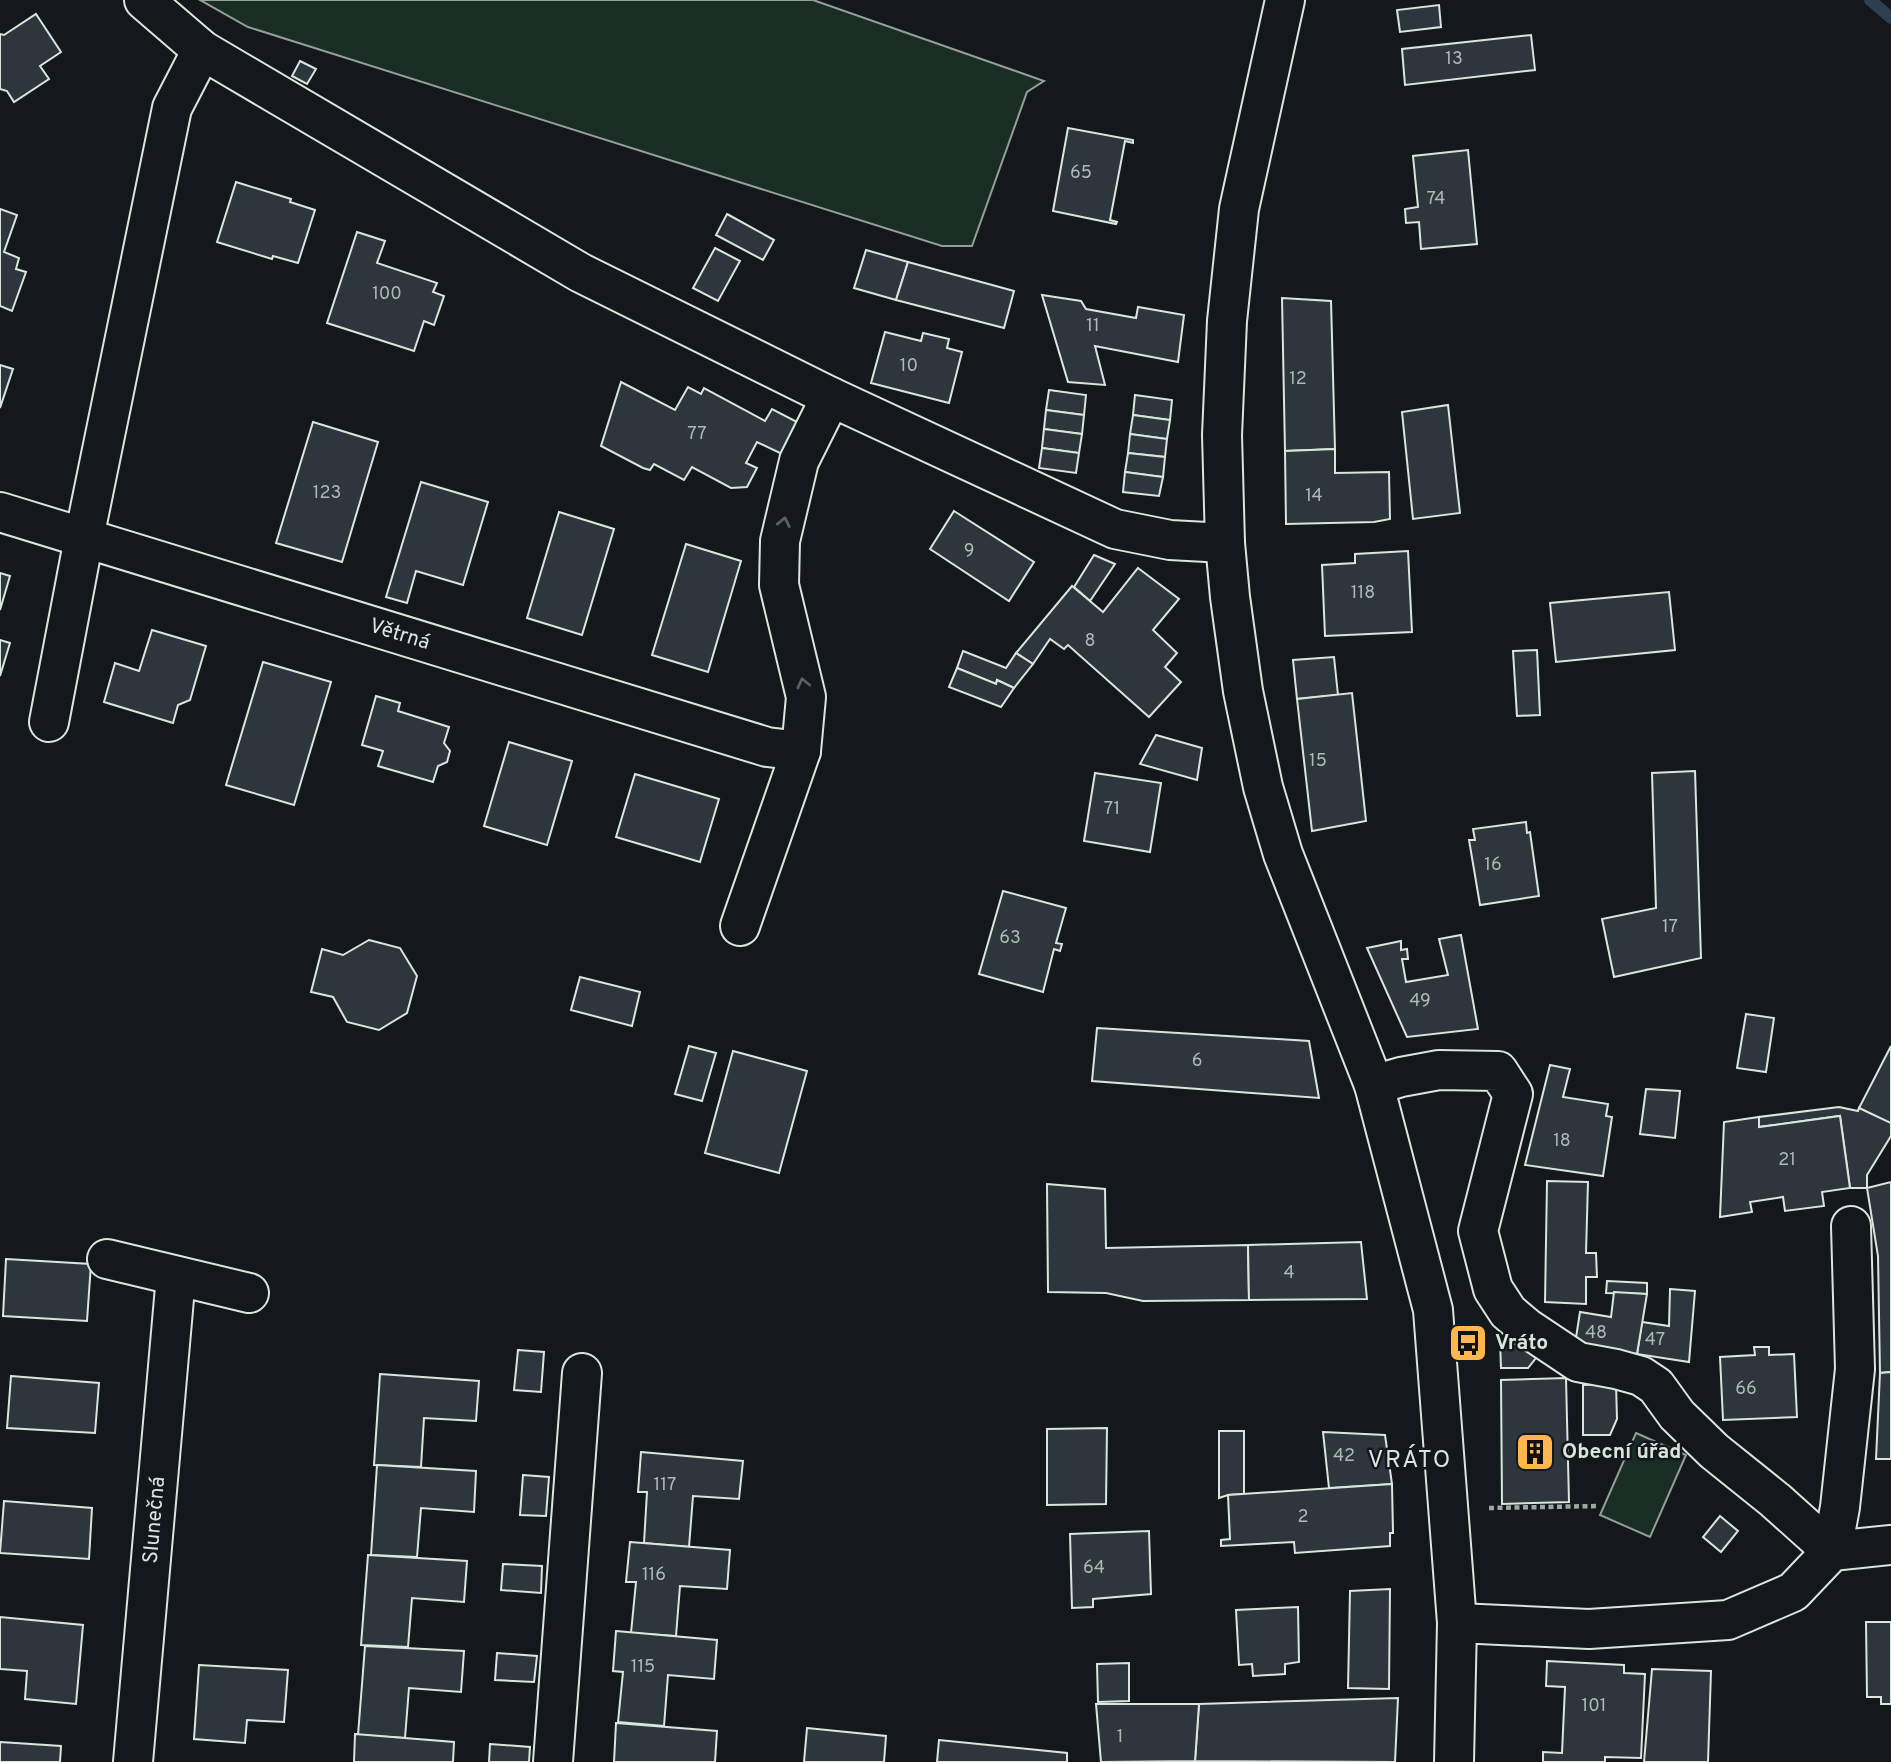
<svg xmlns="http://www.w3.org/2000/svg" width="1891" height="1762" font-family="Overpass,sans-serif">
  <rect width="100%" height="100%" fill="#14181c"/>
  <g fill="#1a2d24" stroke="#939e99" stroke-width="2">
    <polygon points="200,0 813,0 1044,81 1027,92 972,246 942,246 248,27"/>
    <polygon points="1636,1433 1686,1455 1650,1537 1600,1515"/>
  </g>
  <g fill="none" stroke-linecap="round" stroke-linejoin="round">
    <polyline stroke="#2f3f4d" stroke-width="12" points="1870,0 1891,18"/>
  </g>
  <g fill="#2c363c" stroke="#d8e6dc" stroke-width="2">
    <polygon points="1439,5 1441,27 1400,32 1397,10"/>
    <polygon points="36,14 61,52 40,66 49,79 14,102 7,91 0,89 0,34 4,35"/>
    <polygon points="1531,35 1535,70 1405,85 1402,49"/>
    <polygon points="300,61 316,69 307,84 292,76"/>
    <polygon points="1068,128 1133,140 1133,143 1125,141 1110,220 1117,222 1116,224 1053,211"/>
    <polygon points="1468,150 1477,244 1421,249 1419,222 1406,223 1405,209 1418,207 1413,156"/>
    <polygon points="236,182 291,199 290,202 315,210 298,263 273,256 272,259 217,242"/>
    <polygon points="0,209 17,215 4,252 19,258 16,269 26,272 12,311 0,306"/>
    <polygon points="727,214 774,240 763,260 716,235"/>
    <polygon points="357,232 385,241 377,263 437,283 433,292 444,296 434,325 424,321 414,351 327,323"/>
    <polygon points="715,248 740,261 718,301 693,288"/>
    <polygon points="866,250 908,262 896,300 854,288"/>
    <polygon points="908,262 1014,291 1004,328 896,300"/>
    <polygon points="1042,295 1081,301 1086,309 1136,318 1138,307 1184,315 1178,362 1095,346 1105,385 1068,382"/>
    <polygon points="1282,298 1331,301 1335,449 1285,451"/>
    <polygon points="885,332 921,341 923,333 949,339 947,348 962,352 949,403 871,383"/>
    <polygon points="0,365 13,369 0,408"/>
    <polygon points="621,382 675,410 688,387 701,394 704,388 765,421 772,409 799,423 784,455 757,442 746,463 757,468 747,487 731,488 692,467 684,480 654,464 650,470 643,468 601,446"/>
    <polygon points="1049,390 1086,395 1084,415 1046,410"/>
    <polygon points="1135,395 1172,400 1170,420 1133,415"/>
    <polygon points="1448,405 1460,513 1413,519 1402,412"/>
    <polygon points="1046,410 1084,415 1082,434 1044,429"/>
    <polygon points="1133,415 1170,420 1167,439 1130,434"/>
    <polygon points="313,422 378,442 342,562 276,543"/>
    <polygon points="1044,429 1082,434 1079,453 1042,448"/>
    <polygon points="1130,434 1167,439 1165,457 1128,453"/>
    <polygon points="1042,448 1079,453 1076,473 1039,468"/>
    <polygon points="1335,449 1335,473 1389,472 1390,519 1374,522 1286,524 1285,451"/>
    <polygon points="1128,453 1165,457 1163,477 1125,472"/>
    <polygon points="1125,472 1163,477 1159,496 1123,492"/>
    <polygon points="421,482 488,502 463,585 416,571 407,603 386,597"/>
    <polygon points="954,511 1034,562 1009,601 930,549"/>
    <polygon points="559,512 614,529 582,635 527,618"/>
    <polygon points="686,544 741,561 708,672 652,655"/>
    <polygon points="1408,551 1412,632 1325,636 1322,565 1355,563 1355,554"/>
    <polygon points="1094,555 1115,564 1090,601 1074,587"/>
    <polygon points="1138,568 1179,599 1153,630 1177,653 1165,667 1181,682 1149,717 1068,645 1064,649 1050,639 1033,664 1016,653 1072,586 1103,612"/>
    <polygon points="0,573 10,576 0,610"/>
    <polygon points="1669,592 1675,650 1556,662 1550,603"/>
    <polygon points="152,630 206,646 190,700 178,705 173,723 104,702 115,663 139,671"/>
    <polygon points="0,640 10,643 0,676"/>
    <polygon points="1537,650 1540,715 1517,716 1513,651"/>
    <polygon points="963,651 1006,668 1016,653 1033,664 1014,688 997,680 996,684 957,668"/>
    <polygon points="1334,657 1338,695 1297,699 1293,660"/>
    <polygon points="263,662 331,682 294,805 226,785"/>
    <polygon points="957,668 996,684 997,680 1014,688 1001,707 949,687"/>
    <polygon points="1352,693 1366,821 1312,831 1297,699"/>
    <polygon points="376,696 400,703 398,711 449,727 444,743 450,751 447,762 438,766 433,782 378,766 383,751 362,745"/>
    <polygon points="1156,735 1202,748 1197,780 1140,764"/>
    <polygon points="509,742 572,761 547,845 484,826"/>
    <polygon points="1695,771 1701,958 1614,977 1602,919 1656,908 1652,773"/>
    <polygon points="1095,773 1161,783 1150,852 1084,841"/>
    <polygon points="635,774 719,799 700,862 616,837"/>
    <polygon points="1526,822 1527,833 1530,832 1539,896 1480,905 1469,840 1475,840 1473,829"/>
    <polygon points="1003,891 1066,908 1056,943 1062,944 1060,951 1054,949 1043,992 979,974"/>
    <polygon points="1461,935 1478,1029 1407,1037 1367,948 1401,941 1401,950 1407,949 1408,959 1402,959 1406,982 1448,975 1439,939"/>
    <polygon points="369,940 400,948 417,976 407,1013 379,1030 347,1022 333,997 311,992 322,949 343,955"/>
    <polygon points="580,977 640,992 632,1026 571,1010"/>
    <polygon points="1746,1014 1774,1018 1766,1072 1737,1068"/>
    <polygon points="1097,1028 1309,1041 1319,1098 1092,1081"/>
    <polygon points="689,1046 716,1053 702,1101 675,1094"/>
    <polygon points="1891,1046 1891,1123 1890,1124 1859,1108"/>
    <polygon points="733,1051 807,1071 779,1173 705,1153"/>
    <polygon points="1550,1065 1570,1069 1563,1097 1608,1104 1606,1116 1612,1117 1603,1176 1525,1165"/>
    <polygon points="1646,1089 1680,1091 1675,1138 1640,1134"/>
    <polygon points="1839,1107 1858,1111 1859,1108 1891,1123 1891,1136 1867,1175 1867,1188 1850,1188 1840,1116 1759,1127 1759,1117"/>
    <polygon points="1840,1116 1850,1188 1822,1192 1824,1206 1785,1211 1783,1197 1750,1202 1752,1212 1720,1217 1724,1122 1759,1117 1759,1127"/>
    <polygon points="1547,1181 1588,1182 1586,1253 1596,1253 1597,1277 1586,1277 1586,1304 1545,1302"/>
    <polygon points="1891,1182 1891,1372 1880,1373 1878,1256 1867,1188"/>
    <polygon points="1047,1184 1105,1189 1106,1248 1248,1245 1249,1300 1143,1301 1106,1293 1048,1292"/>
    <polygon points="1361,1242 1367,1299 1249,1300 1248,1245"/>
    <polygon points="6,1259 91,1264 87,1321 3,1316"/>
    <polygon points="1607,1281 1647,1283 1647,1294 1606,1293"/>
    <polygon points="1670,1289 1695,1291 1689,1362 1637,1354 1642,1322 1669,1326"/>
    <polygon points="1614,1292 1647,1294 1637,1354 1575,1344 1580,1312 1611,1317"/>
    <polygon points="1504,1339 1528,1339 1535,1347 1536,1358 1528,1368 1501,1368 1500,1340"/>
    <polygon points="1754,1347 1769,1347 1769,1355 1794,1354 1797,1417 1723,1420 1720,1357 1755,1355"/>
    <polygon points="518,1350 544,1352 541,1392 514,1390"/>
    <polygon points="1891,1372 1891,1459 1876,1459 1880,1373"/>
    <polygon points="380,1374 479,1381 476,1421 424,1418 421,1467 374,1465"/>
    <polygon points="11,1376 99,1383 95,1433 7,1428"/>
    <polygon points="1566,1378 1569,1502 1502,1504 1501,1380"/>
    <polygon points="1616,1384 1617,1419 1610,1435 1583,1435 1583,1385"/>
    <polygon points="1107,1428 1106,1504 1047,1505 1047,1429"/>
    <polygon points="1219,1431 1244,1431 1244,1494 1228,1495 1219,1498"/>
    <polygon points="1323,1432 1385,1435 1392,1484 1329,1488"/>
    <polygon points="641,1452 743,1461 739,1499 693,1496 689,1547 644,1543 647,1492 638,1492"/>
    <polygon points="377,1465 476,1471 474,1512 421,1508 417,1557 371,1555"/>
    <polygon points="523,1475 549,1477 546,1516 520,1515"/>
    <polygon points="1392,1484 1393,1533 1390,1533 1390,1546 1295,1553 1294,1542 1221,1546 1221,1540 1230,1539 1228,1495"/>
    <polygon points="4,1501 92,1508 89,1559 0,1553"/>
    <polygon points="1720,1516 1738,1531 1721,1552 1703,1537"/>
    <polygon points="1149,1531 1151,1594 1093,1599 1093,1607 1072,1608 1070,1534"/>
    <polygon points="630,1542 730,1550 727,1589 680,1586 676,1636 631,1633 636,1582 626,1582"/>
    <polygon points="368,1555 467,1561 464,1602 412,1598 408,1647 361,1645"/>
    <polygon points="503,1564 542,1566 541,1593 501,1590"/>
    <polygon points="1390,1589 1389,1689 1348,1688 1350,1591"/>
    <polygon points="1298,1607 1299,1662 1285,1664 1285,1674 1253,1676 1252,1664 1239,1665 1236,1610"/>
    <polygon points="0,1617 83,1625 76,1704 25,1699 27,1671 0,1669"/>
    <polygon points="1866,1622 1891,1622 1891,1704 1881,1704 1881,1697 1867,1697"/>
    <polygon points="616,1631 717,1640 714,1679 668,1675 664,1726 618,1722 623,1672 613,1671"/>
    <polygon points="365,1646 464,1651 461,1692 409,1688 405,1738 358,1735"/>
    <polygon points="497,1653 537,1656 534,1682 495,1680"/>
    <polygon points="1547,1661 1624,1665 1624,1673 1645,1674 1641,1758 1605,1757 1605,1762 1543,1762 1543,1752 1562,1753 1565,1687 1546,1686"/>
    <polygon points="1129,1663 1129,1701 1098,1702 1097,1664"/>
    <polygon points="199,1665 288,1670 284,1722 247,1720 245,1743 194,1739"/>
    <polygon points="1652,1669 1711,1671 1708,1762 1644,1762"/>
    <polygon points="1398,1698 1395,1762 1195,1761 1199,1704"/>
    <polygon points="1096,1704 1199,1704 1195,1761 1101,1762"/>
    <polygon points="616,1723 717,1731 715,1762 614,1762"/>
    <polygon points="807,1728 886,1736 884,1762 804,1762"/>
    <polygon points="355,1734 454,1742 453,1762 354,1762"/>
    <polygon points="939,1740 1067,1753 1067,1762 937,1762"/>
    <polygon points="0,1742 61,1746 60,1762 0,1762"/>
    <polygon points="490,1744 530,1747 529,1762 489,1762"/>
  </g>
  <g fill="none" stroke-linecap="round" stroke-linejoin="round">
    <defs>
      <g id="minor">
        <polyline points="144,0 202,50 581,273 831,397 1115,529 1170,540 1225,543"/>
        <path id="s1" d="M0,512L767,747L801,751"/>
        <polyline points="49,722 84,538 172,108 202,50"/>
        <polyline points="740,926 801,751 806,697 779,585 780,541 799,461 831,397"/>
        <polyline points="1374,1085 1401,1077 1439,1070 1498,1071 1513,1094 1478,1231 1493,1289 1508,1312 1527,1328 1578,1362 1616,1369 1641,1376 1656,1386 1677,1415 1714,1451 1775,1500 1832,1551"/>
        <polyline points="107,1259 249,1293"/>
        <polyline points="1832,1551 1840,1507 1855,1369 1851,1226"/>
        <polyline points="1457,1623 1589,1629 1728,1620 1793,1592 1832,1551 1891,1545"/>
        <path id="s2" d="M133,1762L176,1276"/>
        <polyline points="553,1762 582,1373"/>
      </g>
      <polyline id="major" points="1285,0 1239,209 1227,321 1222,435 1225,543 1230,597 1243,691 1263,787 1283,854 1374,1085 1433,1310 1457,1623 1454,1762"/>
    </defs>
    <use href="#minor" stroke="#d8e6dc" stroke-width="42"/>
    <use href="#major" stroke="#d8e6dc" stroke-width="42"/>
    <polyline stroke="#9da8a2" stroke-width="4.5" stroke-dasharray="5 3.5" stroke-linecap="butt" points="1489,1508 1598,1506"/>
    <use href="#minor" stroke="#14181c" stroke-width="38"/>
    <use href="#major" stroke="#14181c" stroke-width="38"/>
  </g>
  <defs><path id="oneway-chevron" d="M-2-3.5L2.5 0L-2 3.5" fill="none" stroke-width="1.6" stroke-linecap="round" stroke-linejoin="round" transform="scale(1.75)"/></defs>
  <g stroke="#59605f">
    <use href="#oneway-chevron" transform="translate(784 522) rotate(-78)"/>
    <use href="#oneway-chevron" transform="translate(803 683) rotate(-103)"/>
  </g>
  <defs>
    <symbol id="bus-square" viewBox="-11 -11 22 22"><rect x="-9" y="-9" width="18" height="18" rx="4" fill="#ffb74d" stroke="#14181c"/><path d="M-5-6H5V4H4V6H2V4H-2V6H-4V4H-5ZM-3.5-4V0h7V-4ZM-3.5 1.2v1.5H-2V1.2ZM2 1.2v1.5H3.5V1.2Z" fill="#111"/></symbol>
    <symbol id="building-square" viewBox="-11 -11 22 22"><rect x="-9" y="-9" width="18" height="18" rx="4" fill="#ffb74d" stroke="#14181c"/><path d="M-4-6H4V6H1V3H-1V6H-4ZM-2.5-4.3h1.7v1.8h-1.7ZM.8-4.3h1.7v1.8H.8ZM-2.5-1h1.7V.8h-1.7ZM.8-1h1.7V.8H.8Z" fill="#111"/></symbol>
  </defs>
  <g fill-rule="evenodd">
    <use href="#bus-square" x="1446" y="1321" width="44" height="44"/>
    <use href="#building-square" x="1513" y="1430" width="44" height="44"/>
  </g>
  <g text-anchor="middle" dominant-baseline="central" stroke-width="5" stroke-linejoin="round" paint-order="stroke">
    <g font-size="18" fill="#adbab4">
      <text x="1454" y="59">13</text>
      <text x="1081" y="173">65</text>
      <text x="1436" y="199">74</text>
      <text x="387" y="294">100</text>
      <text x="1093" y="326">11</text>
      <text x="909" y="366">10</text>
      <text x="1298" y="379">12</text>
      <text x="697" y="434">77</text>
      <text x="327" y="493">123</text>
      <text x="1314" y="496">14</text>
      <text x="969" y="551">9</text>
      <text x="1363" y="593">118</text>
      <text x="1090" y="641">8</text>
      <text x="1318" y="761">15</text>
      <text x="1112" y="809">71</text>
      <text x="1493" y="865">16</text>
      <text x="1670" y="927">17</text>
      <text x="1010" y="938">63</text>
      <text x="1420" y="1001">49</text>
      <text x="1197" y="1061">6</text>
      <text x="1562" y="1141">18</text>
      <text x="1787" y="1160">21</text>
      <text x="1289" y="1273">4</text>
      <text x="1596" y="1333">48</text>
      <text x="1655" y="1340">47</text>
      <text x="1746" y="1389">66</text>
      <text x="1344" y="1456">42</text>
      <text x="665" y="1485">117</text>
      <text x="1303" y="1517">2</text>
      <text x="1094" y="1568">64</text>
      <text x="654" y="1575">116</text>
      <text x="643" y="1667">115</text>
      <text x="1594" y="1706">101</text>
      <text x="1120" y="1737">1</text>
    </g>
    <g font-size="21" fill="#d8e6dc" stroke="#14181c">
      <text stroke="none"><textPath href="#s1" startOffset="418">Větrná</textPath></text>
      <text stroke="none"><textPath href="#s2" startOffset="243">Slunečná</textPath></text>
    </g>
    <g font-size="21" font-weight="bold" fill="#d8e6dc" stroke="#14181c" text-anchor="start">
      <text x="1495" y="1343">Vráto</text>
      <text x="1562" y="1452">Obecní úřad</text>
    </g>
    <g font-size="24" letter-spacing="2" fill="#d8e6dc" stroke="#14181c">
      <text x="1410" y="1461">VRÁTO</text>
    </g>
  </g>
</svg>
